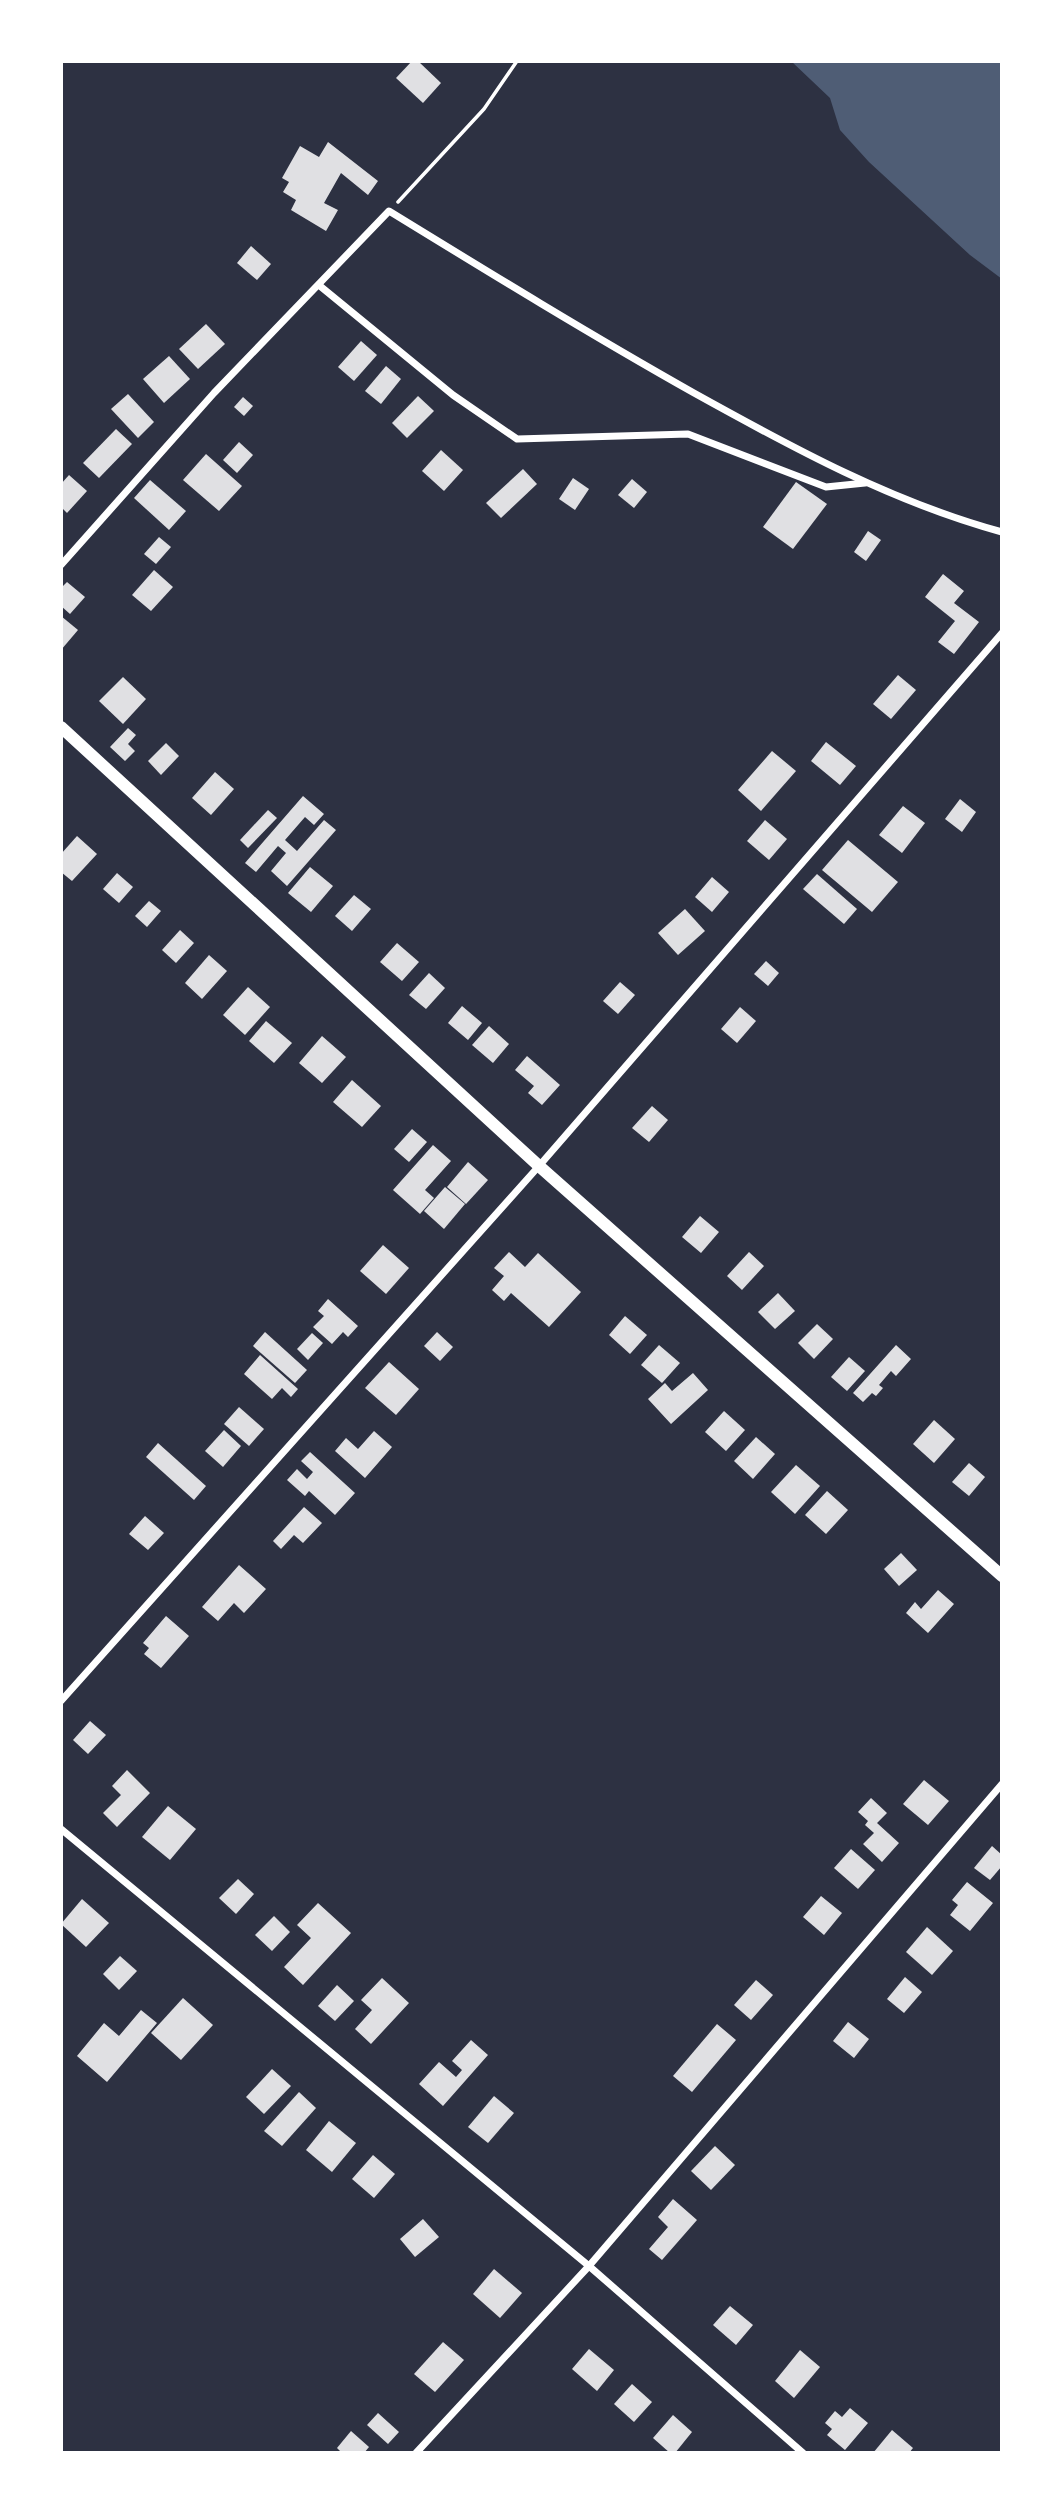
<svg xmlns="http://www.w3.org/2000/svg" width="1063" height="2514" font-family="'IBM Plex Sans',sans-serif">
  <rect width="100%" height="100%" fill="#2d3142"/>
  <polygon fill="#4f5d75" points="791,61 999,61 1002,64 1002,279 970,255 869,162 840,130 830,98"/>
  <g fill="#e0e0e3">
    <polygon points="412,61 418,61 441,83 423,103 396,78"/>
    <polygon points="328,142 378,181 368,195 341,173 324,203 338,210 326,231 291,210 296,200 283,192 289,182 282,178 300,146 319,157"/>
    <polygon points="251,246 271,264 257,280 237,263"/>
    <polygon points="206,324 225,344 198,369 179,349"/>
    <polygon points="361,341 377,355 354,381 338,367"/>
    <polygon points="169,356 190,379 164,403 143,379"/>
    <polygon points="386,366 401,379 381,404 365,391"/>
    <polygon points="128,394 154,422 138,438 111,409"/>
    <polygon points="418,396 434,411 407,438 392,423"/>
    <polygon points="243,397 253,406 244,416 234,407"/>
    <polygon points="116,429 132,444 99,478 83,463"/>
    <polygon points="239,442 253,455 237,473 223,460"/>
    <polygon points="441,450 463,470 444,491 422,471"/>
    <polygon points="206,454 242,486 219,511 183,480"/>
    <polygon points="523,469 537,484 501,518 486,503"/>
    <polygon points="69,475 87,491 67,513 61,507 61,484"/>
    <polygon points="573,478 589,489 575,510 559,499"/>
    <polygon points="632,479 647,492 634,508 618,495"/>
    <polygon points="150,480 186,511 169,530 134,498"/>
    <polygon points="796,482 827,504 793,549 763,527"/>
    <polygon points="868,531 881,540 866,561 854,552"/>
    <polygon points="159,537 171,547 156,564 144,554"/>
    <polygon points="154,570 173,587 151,611 132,595"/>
    <polygon points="943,574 964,591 954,603 979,622 954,654 938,642 955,621 925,597"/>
    <polygon points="67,582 85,597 70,614 61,606 61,588"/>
    <polygon points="61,616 78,630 61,650"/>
    <polygon points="898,675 916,690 891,719 873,704"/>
    <polygon points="123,677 146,699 123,724 99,701"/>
    <polygon points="128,728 136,735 128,744 135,751 125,761 110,747"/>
    <polygon points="826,742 856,766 840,785 811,761"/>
    <polygon points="166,743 179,756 161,775 148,761"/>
    <polygon points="772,751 796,771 761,811 738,790"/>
    <polygon points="215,772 234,789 211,815 192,798"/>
    <polygon points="303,796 324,814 314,825 305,817 285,840 297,851 324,820 336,830 287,886 271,871 286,853 278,846 256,872 245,863"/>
    <polygon points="960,799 976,812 962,832 945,819"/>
    <polygon points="903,806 925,823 902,853 879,835"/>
    <polygon points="268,810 277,818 248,848 240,840"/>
    <polygon points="765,820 787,839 769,860 747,841"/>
    <polygon points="77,836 97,854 72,881 61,872 61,854"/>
    <polygon points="848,840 898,882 872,912 822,870"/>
    <polygon points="310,867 333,886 311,912 288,893"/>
    <polygon points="117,873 133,887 119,903 103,889"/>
    <polygon points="817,874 857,909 844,924 803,889"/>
    <polygon points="712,877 729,892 712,912 695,897"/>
    <polygon points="354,895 371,909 352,931 335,916"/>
    <polygon points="149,901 161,911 147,927 135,916"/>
    <polygon points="685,909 705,931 678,955 658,933"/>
    <polygon points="180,930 194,943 176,963 162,950"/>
    <polygon points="397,943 419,962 402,981 380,962"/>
    <polygon points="209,955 227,971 202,999 185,983"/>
    <polygon points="766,961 779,973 768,986 754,974"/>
    <polygon points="429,973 445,988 426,1009 409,995"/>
    <polygon points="620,982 635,995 618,1014 603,1001"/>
    <polygon points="248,987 270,1007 245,1035 223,1015"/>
    <polygon points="462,1006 482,1023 468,1040 448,1023"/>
    <polygon points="740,1007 756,1021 737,1043 721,1029"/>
    <polygon points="266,1021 292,1043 274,1063 249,1041"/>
    <polygon points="489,1026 509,1044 493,1063 472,1045"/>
    <polygon points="322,1036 346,1057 322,1083 299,1063"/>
    <polygon points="527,1056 560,1085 542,1105 528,1093 534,1086 515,1070"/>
    <polygon points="352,1080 381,1106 362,1127 333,1102"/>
    <polygon points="652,1106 668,1120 649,1142 632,1128"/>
    <polygon points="412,1129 427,1142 409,1162 394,1149"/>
    <polygon points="433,1145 451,1161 425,1190 434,1198 420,1214 393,1190"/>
    <polygon points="468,1162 488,1180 466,1204 447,1187"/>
    <polygon points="445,1187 465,1204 444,1229 424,1211"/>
    <polygon points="700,1216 719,1232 701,1253 682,1237"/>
    <polygon points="383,1245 409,1268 386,1294 360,1271"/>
    <polygon points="509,1252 525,1267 538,1253 581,1292 549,1327 511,1293 504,1301 492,1290 504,1276 494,1268"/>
    <polygon points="749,1252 764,1266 742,1290 727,1276"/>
    <polygon points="778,1293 795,1311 775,1329 758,1312"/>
    <polygon points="328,1299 358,1326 348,1337 343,1332 332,1344 313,1327 324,1316 318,1311"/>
    <polygon points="625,1316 647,1335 630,1354 609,1335"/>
    <polygon points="817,1324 833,1339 814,1359 798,1343"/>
    <polygon points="265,1332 307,1370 295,1383 253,1346"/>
    <polygon points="437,1332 453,1347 440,1361 424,1346"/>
    <polygon points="312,1333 323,1343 308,1360 297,1349"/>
    <polygon points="659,1345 680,1363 662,1383 641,1365"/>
    <polygon points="896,1345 911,1359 896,1376 891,1371 879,1385 883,1388 876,1396 872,1393 863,1402 853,1393"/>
    <polygon points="260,1355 298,1389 291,1397 282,1388 272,1399 244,1374"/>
    <polygon points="849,1357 865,1371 847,1391 831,1377"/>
    <polygon points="389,1362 419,1389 396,1415 365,1388"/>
    <polygon points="693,1373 708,1390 671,1424 648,1399 665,1383 672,1391"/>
    <polygon points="239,1407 264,1429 249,1446 224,1424"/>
    <polygon points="724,1411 745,1430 726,1451 705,1432"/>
    <polygon points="934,1420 955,1439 934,1463 913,1444"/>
    <polygon points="224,1430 241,1446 223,1467 205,1451"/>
    <polygon points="374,1431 392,1447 365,1478 335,1451 346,1438 358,1449"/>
    <polygon points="756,1437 775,1454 753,1479 734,1461"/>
    <polygon points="158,1443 206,1486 194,1500 146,1457"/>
    <polygon points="310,1452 355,1493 335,1515 309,1491 305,1496 287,1480 297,1469 307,1479 313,1472 301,1461"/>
    <polygon points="969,1463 985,1477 969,1496 952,1482"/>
    <polygon points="796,1465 820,1486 795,1514 771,1492"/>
    <polygon points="827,1491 848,1510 826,1534 805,1515"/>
    <polygon points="304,1507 322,1523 303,1543 294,1535 281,1549 273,1541"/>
    <polygon points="145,1516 164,1533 148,1550 129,1534"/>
    <polygon points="901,1553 917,1570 899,1586 884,1569"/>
    <polygon points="239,1565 266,1589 244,1613 234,1603 218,1621 202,1607"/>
    <polygon points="938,1590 954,1604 928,1633 906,1613 915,1602 921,1609"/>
    <polygon points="166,1616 189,1636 161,1668 144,1654 149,1648 143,1643"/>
    <polygon points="90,1721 106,1735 88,1754 73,1740"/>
    <polygon points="127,1770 150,1793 117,1827 103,1813 121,1795 112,1786"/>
    <polygon points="924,1780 949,1801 928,1825 903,1804"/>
    <polygon points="871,1798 887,1813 877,1823 899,1843 882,1862 863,1844 874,1833 865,1825 868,1821 858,1812"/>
    <polygon points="168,1806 196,1829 170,1860 142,1837"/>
    <polygon points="992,1846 1002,1855 1002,1866 990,1880 974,1868"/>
    <polygon points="851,1849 875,1870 858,1889 834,1868"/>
    <polygon points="238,1879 254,1894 236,1914 219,1898"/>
    <polygon points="967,1882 993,1903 970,1931 950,1915 958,1905 952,1900"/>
    <polygon points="821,1896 842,1913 824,1935 803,1917"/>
    <polygon points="82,1899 109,1923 86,1947 61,1924"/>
    <polygon points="318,1903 351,1933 303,1985 284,1967 311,1938 297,1925"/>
    <polygon points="274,1916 290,1932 272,1951 255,1935"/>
    <polygon points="927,1927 953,1951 932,1975 906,1952"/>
    <polygon points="120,1956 137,1971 119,1990 103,1974"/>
    <polygon points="905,1977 922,1992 904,2013 887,1999"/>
    <polygon points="382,1978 409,2003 371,2044 355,2029 372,2010 361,2000"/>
    <polygon points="756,1980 773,1995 751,2020 734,2005"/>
    <polygon points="337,1985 354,2001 335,2021 318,2006"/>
    <polygon points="183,1998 213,2025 181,2060 151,2033"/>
    <polygon points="141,2010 157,2023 107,2082 77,2056 104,2023 119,2036"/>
    <polygon points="848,2022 869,2039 854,2058 833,2041"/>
    <polygon points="717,2024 736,2040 692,2092 673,2076"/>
    <polygon points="471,2040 488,2055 443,2106 419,2084 439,2062 456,2077 462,2070 452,2061"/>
    <polygon points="272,2069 291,2086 264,2114 246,2097"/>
    <polygon points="299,2092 316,2108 282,2146 264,2131"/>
    <polygon points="494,2096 514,2113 488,2143 468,2127"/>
    <polygon points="329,2121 356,2143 332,2172 306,2150"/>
    <polygon points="715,2146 735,2165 711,2190 691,2171"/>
    <polygon points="373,2155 395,2174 374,2198 352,2179"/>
    <polygon points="673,2199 697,2220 662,2260 649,2249 668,2227 658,2217"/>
    <polygon points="423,2219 439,2237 415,2257 400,2239"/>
    <polygon points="494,2269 522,2293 500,2318 473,2294"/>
    <polygon points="730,2306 753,2325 736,2345 713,2325"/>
    <polygon points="443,2342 464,2360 435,2392 414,2374"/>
    <polygon points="589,2349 614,2370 597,2391 572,2369"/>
    <polygon points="800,2350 820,2367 794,2398 775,2381"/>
    <polygon points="632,2384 652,2402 634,2422 614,2404"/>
    <polygon points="850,2408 868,2423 845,2450 827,2435 832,2429 825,2423 835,2411 842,2417"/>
    <polygon points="378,2413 399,2432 388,2444 367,2425"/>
    <polygon points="673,2415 692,2432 675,2453 670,2453 653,2438"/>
    <polygon points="892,2430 913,2448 909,2453 873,2453"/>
    <polygon points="351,2431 369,2447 364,2453 342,2453 337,2448"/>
  </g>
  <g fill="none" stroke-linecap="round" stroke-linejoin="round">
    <polyline stroke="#fff" stroke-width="3.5" points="398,202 484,109 517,61"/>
    <g stroke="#fff" stroke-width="7">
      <polyline points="320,286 453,395 517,439 688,434 826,487 865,483"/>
      <path d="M61,565L214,393L389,211C490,273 591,335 694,393C793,448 892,502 1002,532"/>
      <polyline points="61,1701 539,1166 1002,633"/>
      <polyline points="61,1829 589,2266 803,2453"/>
      <polyline points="416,2453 589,2266 1002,1784"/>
    </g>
    <polyline stroke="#fff" stroke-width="12" points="61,727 539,1166 1002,1576"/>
  </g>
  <rect width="1063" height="2514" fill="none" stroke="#ffffff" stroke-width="126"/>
</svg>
